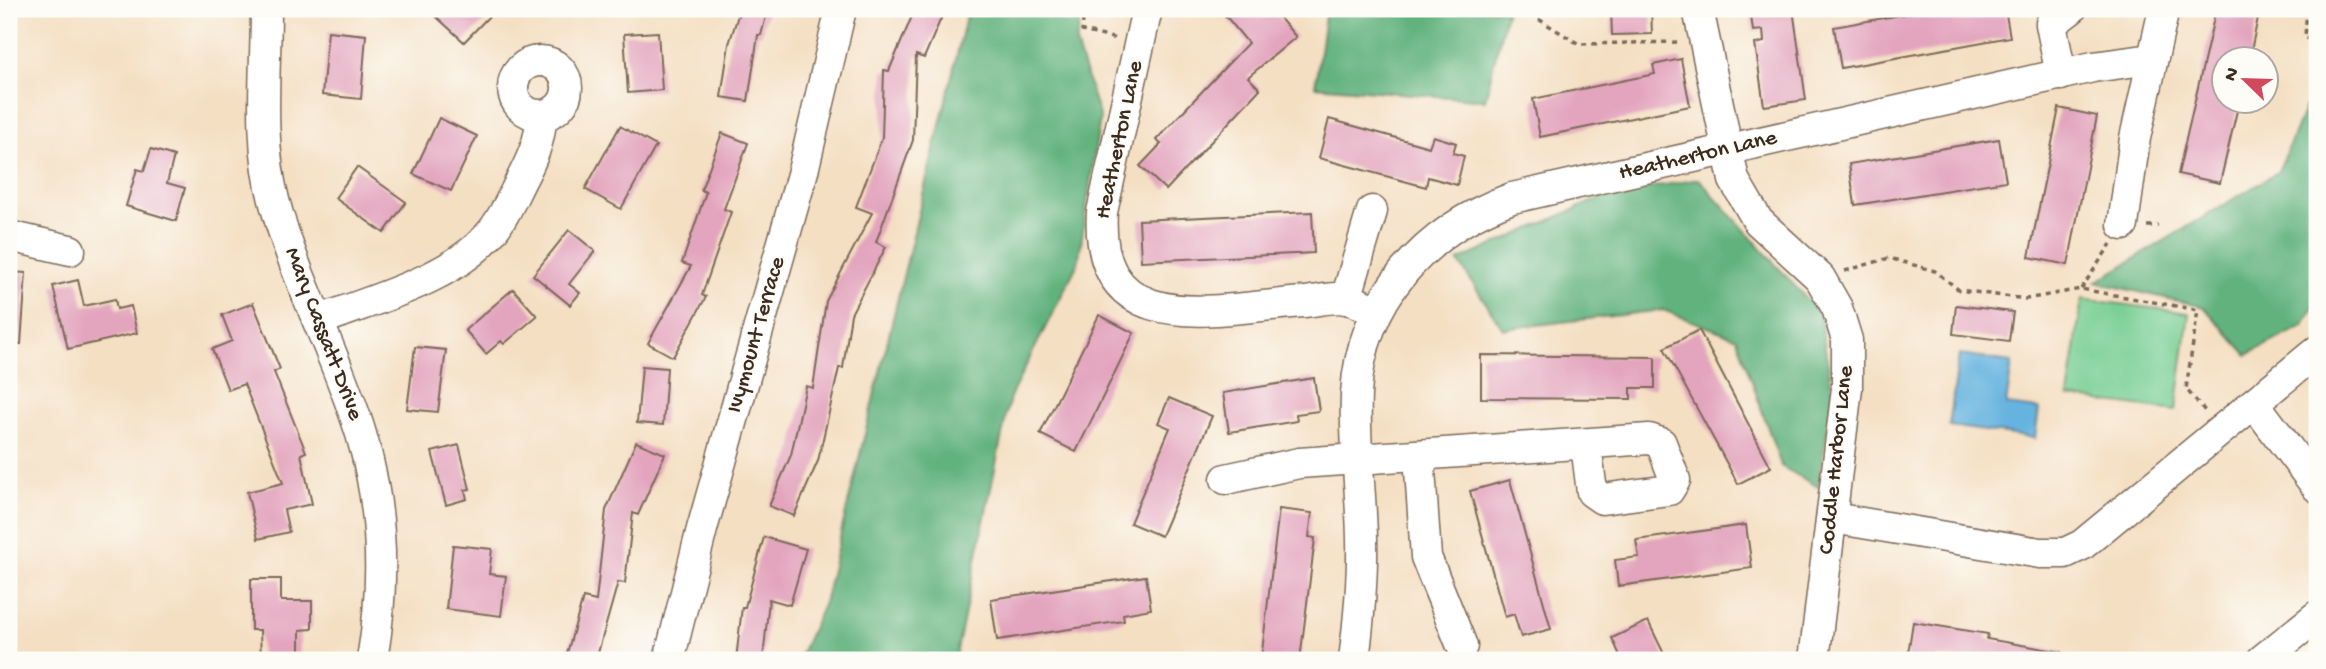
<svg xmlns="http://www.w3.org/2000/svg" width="2326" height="669" font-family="'Gochi Hand',sans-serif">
  <rect width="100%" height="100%" fill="#fdfcf7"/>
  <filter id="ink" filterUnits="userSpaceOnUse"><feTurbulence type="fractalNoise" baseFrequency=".0143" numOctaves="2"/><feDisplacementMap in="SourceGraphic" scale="14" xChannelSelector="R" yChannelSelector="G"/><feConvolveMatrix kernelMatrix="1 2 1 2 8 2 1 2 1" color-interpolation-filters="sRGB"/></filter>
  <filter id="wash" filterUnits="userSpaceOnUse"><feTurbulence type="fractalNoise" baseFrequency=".00686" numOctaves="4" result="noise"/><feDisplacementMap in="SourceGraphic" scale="28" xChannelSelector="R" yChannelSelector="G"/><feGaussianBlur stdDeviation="1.57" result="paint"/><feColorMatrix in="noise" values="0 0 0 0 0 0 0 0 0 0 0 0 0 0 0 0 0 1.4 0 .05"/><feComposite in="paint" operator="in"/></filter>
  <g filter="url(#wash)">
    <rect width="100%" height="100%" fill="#f4dfc3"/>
    <polygon fill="#79cf94" stroke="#5a7c59" stroke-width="2" points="2082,299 2189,313 2176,411 2068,397"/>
    <g fill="#62b27e" stroke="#4e6e4e" stroke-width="2">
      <polygon points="968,9 1082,9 1076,44 1100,118 1078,263 1010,397 955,660 798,660 824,603"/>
      <polygon points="1326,9 1507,9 1485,100 1315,86"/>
      <polygon points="2317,79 2317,303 2303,326 2247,355 2204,307 2096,282 2278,172"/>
      <polygon points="1699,179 1819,313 1833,393 1818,487 1781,466 1737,338 1663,310 1503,329 1458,261 1607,195"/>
    </g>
    <polygon fill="#65b3df" stroke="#506e7e" stroke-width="2" points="1959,355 2012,362 2006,405 2039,409 2035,438 1949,426"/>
    <g id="blocks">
      <g fill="#e3a5be">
        <polygon points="428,9 496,9 464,42"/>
        <polygon points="740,9 768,9 761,35 758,35 748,101 721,97 729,44"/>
        <polygon points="915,9 945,9 924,58 916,55 913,140 876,242 886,247 851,314 843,368 839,368 818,461 794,516 769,506 791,455 806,386 813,388 826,301 872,213 856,207 882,138 884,70 889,71"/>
        <polygon points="1220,9 1272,9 1296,37 1248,77 1260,89 1166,190 1140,166 1161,144 1156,140 1248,43"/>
        <polygon points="1611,9 1651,9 1652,34 1612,35"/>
        <polygon points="1750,9 1793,9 1806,100 1764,106 1755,44 1764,42 1763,30 1753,31"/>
        <polygon points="1934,9 2005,9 2010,37 1841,68 1834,27"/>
        <polygon points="2216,9 2258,18 2249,60 2224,60 2224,102 2239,102 2220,183 2178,174"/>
        <polygon points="328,31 366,35 361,99 322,95"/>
        <polygon points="658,32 662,90 628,93 624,34"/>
        <polygon points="1681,59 1690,106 1540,137 1533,99 1655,74 1653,65"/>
        <polygon points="2059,108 2097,116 2068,265 2029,257"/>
        <polygon points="439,118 477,136 451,191 413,174"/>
        <polygon points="1329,119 1429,147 1433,136 1456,143 1453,153 1464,156 1457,185 1428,177 1426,187 1319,158"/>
        <polygon points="620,126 656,146 621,209 585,189"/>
        <polygon points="722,133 748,143 724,209 731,212 702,295 706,297 673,357 648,343 691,266 682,263 706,192 701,190"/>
        <polygon points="1999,139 2006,181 1855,205 1849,164"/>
        <polygon points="151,149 174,156 167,183 185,188 176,221 126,206 137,169 144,171"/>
        <polygon points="357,167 406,202 384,233 335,198"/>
        <polygon points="1312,212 1314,253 1141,261 1139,220"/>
        <polygon points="569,230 595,251 569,284 580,293 570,305 533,275"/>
        <polygon points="9,272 26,273 21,344 9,344"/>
        <polygon points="78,280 84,306 115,299 117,309 131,306 137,333 68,349 53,286"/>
        <polygon points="513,289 537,316 504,344 501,341 486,354 465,330"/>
        <polygon points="253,303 280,369 274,372 306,452 301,454 312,504 284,510 289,532 258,539 247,492 283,483 244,384 228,390 212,349 232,341 222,315"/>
        <polygon points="1956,305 2013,312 2009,341 1953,334"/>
        <polygon points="1099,315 1134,333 1076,452 1040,434"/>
        <polygon points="1699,330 1771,467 1738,484 1664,348"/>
        <polygon points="415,347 446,350 438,412 407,409"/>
        <polygon points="1481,355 1655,357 1655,388 1631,388 1631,399 1481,398"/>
        <polygon points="642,366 667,368 663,425 637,423"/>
        <polygon points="1314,378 1319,411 1296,414 1297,421 1229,432 1223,393"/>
        <polygon points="1169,398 1212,416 1161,536 1130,523 1170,428 1158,423"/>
        <polygon points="636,442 665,454 638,515 633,513 625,583 618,582 596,660 565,660 583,598 596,601 606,510"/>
        <polygon points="459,445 470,489 465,490 467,499 446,505 432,452"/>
        <polygon points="1510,480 1551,629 1521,637 1514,614 1505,617 1470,491"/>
        <polygon points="1279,509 1312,513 1309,537 1315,538 1300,660 1261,660"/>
        <polygon points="1746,525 1752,568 1618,586 1615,560 1639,557 1636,540"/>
        <polygon points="764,537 806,549 790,605 769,599 763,660 736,660 742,607 745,607"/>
        <polygon points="453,545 492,549 489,574 506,576 501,616 446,609"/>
        <polygon points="1146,576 1151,609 1123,614 1124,621 997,640 991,599"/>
        <polygon points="251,579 281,579 281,601 312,601 312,629 300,630 300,660 261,660 260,630 251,630"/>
        <polygon points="1648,621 1667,660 1622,660 1612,638"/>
        <polygon points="1913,622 1988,634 1987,639 2062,652 2061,660 1958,660 1936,657 1936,660 1907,660"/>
      </g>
    </g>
  </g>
  <g filter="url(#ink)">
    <use href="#blocks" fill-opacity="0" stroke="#7c6958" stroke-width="2"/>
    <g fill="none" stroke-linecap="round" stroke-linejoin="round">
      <defs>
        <g id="minor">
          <path d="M266,9C266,70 258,140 274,200C295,280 337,355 361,434C383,507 385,585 372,660"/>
          <path d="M1147,9L1102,212C1094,343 1219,308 1304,302C1317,301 1335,296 1347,299C1357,301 1368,308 1377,311"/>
          <polyline points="1698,9 1734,180 1758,221 1820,278 1837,308 1847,340 1847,388 1814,660"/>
          <circle cx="540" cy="88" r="27"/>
          <polyline points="2061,75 2051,24 2071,9"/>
          <polyline points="2123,225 2135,138 2164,9"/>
          <polyline points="9,236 70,250"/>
          <polyline points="1346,299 1372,211"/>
          <path d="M318,321C373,299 451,280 490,234C503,219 511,200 520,182C531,161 541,140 541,116"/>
          <polyline points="2254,403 2317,351"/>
          <polyline points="1419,455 1426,557 1462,646"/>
          <polyline points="1226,479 1299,463 1649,439 1661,443 1675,480 1669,490 1602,499 1592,492 1586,445"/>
          <polyline points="1833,518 2040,553 2065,553 2082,545 2254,403 2317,487"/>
          <polyline points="669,660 702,529 803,171 841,9"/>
          <path d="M1354,660C1359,620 1363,579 1362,538C1361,490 1354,442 1356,394C1361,299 1426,229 1512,198L2093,67L2152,59"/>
          <polyline points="2262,660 2317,616"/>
        </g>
      </defs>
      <use href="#minor" stroke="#7c6958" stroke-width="33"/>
      <g stroke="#7c6958" stroke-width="3.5" stroke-dasharray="5 5" stroke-linecap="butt">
        <polyline points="1084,9 1082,31 1117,39"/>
        <polyline points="1522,9 1579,44 1680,42"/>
        <polyline points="2307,9 2305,37 2317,43"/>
        <polyline points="2147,226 2158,226"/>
        <polyline points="1845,271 1889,258 1935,271 1959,290 2026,299 2081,289 2198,310 2186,389 2205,411"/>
        <polyline points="2081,289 2111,244"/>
      </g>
      <use href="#minor" stroke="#fff" stroke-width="30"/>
    </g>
  </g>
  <g text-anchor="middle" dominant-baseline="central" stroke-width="5" stroke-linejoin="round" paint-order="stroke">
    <g font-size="23" fill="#3b2a1e" stroke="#fdfcf7">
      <text transform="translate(1120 140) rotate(-78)">Heatherton Lane</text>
      <text transform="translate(1698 156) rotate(-13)">Heatherton Lane</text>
      <text transform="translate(323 334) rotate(69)">Mary Cassatt Drive</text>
      <text transform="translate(757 335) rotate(-74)">Ivymount Terrace</text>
      <text transform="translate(1837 460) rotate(-84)">Coddle Harbor Lane</text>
    </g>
  </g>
  <rect width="2326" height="669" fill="none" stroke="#fdfcf7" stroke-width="35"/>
  <g transform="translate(2245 80) rotate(293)"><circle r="33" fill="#fdfcf7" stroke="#afa8a0" stroke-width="2"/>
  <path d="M0-5L12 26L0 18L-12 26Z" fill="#d1495b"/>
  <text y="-10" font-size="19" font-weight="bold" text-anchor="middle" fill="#3b2a1e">N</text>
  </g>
</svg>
